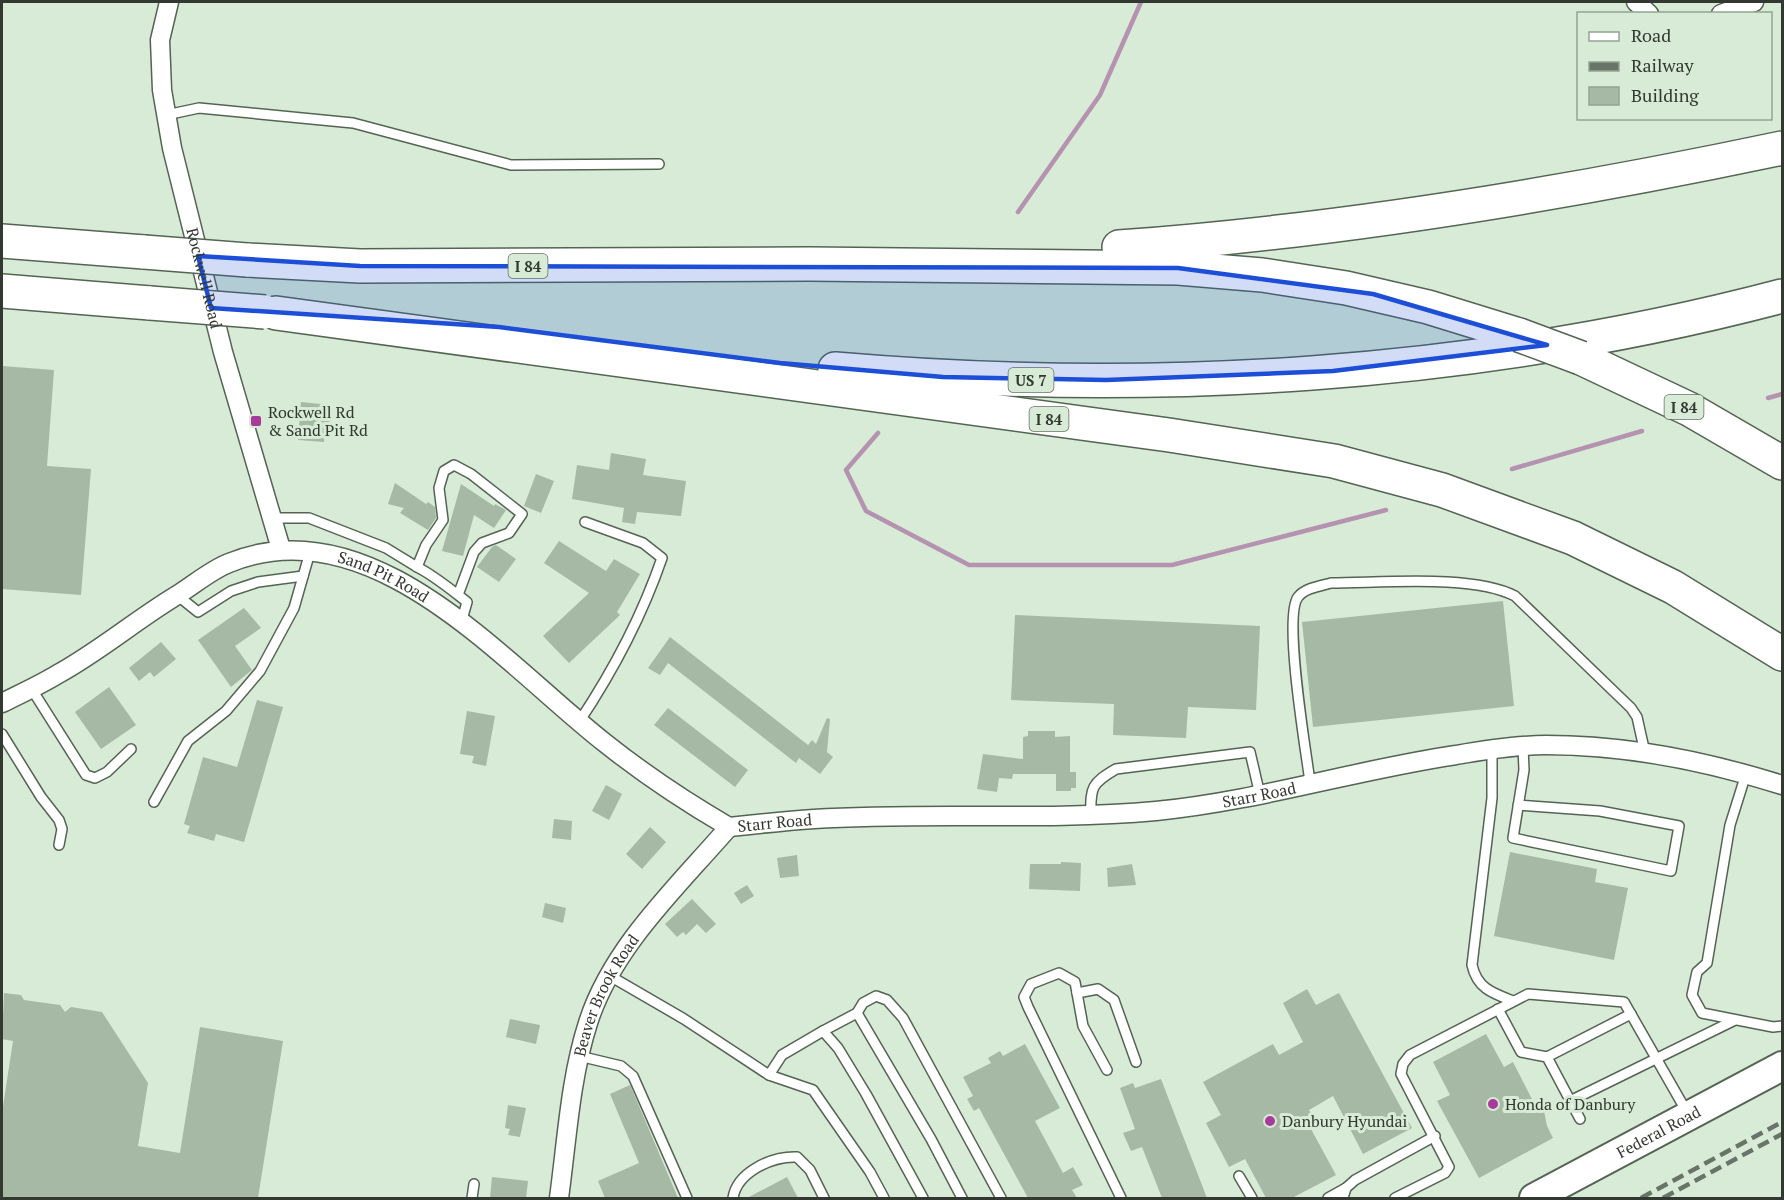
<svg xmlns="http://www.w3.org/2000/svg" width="1784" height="1200" font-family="'PT Serif',serif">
  <rect width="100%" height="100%" fill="#d7ebd6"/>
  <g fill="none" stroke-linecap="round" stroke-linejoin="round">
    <g stroke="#b592af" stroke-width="4.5">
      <polyline points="1018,212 1100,95 1141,2"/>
      <polyline points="1768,398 1782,394"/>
      <polyline points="878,433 846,470 866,511 969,565 1172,565 1386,510"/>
      <polyline points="1512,469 1642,431"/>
    </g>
  </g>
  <g fill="#a6b9a5">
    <polygon points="2,366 54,370 47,466 91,469 81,595 2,589"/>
    <polygon points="301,402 330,405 329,429 325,428 324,442 298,440"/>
    <polygon points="611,453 646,459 643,475 686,481 681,516 637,512 635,524 622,522 624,508 572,499 577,465 609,470"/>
    <polygon points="536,474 554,481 541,513 524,506"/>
    <polygon points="395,483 426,504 428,502 435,507 436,518 428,530 400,513 404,508 388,504"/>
    <polygon points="461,484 494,506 495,504 506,510 494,528 474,515 463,556 442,551"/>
    <polygon points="559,541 606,571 614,559 640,574 617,612 620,615 569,663 543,636 589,593 544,563"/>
    <polygon points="496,545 516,559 499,582 477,567 492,547"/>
    <polygon points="1503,601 1514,706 1313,727 1302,622"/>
    <polygon points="244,608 261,628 235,646 252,670 231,687 198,640"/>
    <polygon points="1015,615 1260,626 1256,710 1188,707 1186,738 1113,735 1114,704 1011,700"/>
    <polygon points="670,637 808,745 812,740 816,744 827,718 830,719 827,752 833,757 820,774 799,758 796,763 668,663 660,675 648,668"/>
    <polygon points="161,642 176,659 154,677 150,672 139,681 129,668"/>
    <polygon points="109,687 136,725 101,749 75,712"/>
    <polygon points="257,700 283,707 244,842 216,834 214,841 187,833 190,826 184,824 203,757 237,767"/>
    <polygon points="668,708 748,770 735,787 654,725"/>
    <polygon points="467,711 495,716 486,766 472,763 474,756 460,754"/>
    <polygon points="1028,731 1055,731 1055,737 1070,736 1070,772 1076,772 1076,788 1071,788 1071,791 1056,791 1056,774 1013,774 1012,779 999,778 997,792 977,789 983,754 1023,759 1023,737 1028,736"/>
    <polygon points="606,785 622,794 609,820 592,811"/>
    <polygon points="554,819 572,821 571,840 552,838"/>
    <polygon points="650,827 666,842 642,869 626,854"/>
    <polygon points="1510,852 1597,869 1595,882 1628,888 1614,960 1494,936"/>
    <polygon points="797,855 799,876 780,878 777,858"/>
    <polygon points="1061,862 1081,863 1080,891 1029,889 1030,864 1061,864"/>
    <polygon points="1132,864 1136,885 1108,887 1107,868"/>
    <polygon points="747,885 754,896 741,904 734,893"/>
    <polygon points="692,899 716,924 706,933 697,924 686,935 683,932 677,937 665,924"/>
    <polygon points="545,903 566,908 563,923 542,917"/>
    <polygon points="1307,989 1316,1005 1339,993 1412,1128 1363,1154 1333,1096 1309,1110 1317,1125 1311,1129 1336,1175 1292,1198 1266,1198 1245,1159 1229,1167 1206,1123 1221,1115 1203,1082 1273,1044 1279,1055 1303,1042 1283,1003"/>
    <polygon points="4,993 21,995 24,1000 60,1005 65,1012 71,1007 102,1012 148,1083 138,1146 180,1153 200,1027 283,1041 258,1198 2,1198 2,1113 13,1041 2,1039"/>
    <polygon points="510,1019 540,1025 536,1044 506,1037"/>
    <polygon points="1486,1034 1504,1067 1513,1062 1538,1111 1544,1111 1547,1126 1553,1138 1479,1178 1437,1101 1450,1095 1433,1062"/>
    <polygon points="1025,1044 1060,1108 1035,1121 1063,1173 1073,1167 1083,1185 1072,1190 1077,1198 1028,1198 979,1108 974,1111 967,1099 973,1096 963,1077 991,1063 988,1058 1000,1051 1003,1056"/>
    <polygon points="1161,1079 1181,1131 1207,1198 1162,1198 1142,1147 1131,1151 1123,1133 1135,1129 1120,1088 1133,1083 1135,1088"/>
    <polygon points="630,1085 639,1106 678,1198 605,1198 598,1181 639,1163 610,1094"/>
    <polygon points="508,1105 526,1108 520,1137 508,1135 510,1129 505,1128"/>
    <polygon points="492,1177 528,1181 526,1198 490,1198"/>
    <polygon points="787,1177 798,1198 747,1198"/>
  </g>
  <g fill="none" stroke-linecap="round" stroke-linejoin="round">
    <defs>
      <g id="lane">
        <polyline points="166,115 199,108 353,123 511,165 659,164"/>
        <polyline points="272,518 309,518 386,548 417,567"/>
        <polyline points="177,595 198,612 231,591 258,582 303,576"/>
        <path d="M458,595L474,552L482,543L509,533L522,514L471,474L454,465L444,471L439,488L443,520L426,545L417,567C435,576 450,589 467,602L461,623"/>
        <polyline points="31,688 86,775 95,778 107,772 131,749"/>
        <path d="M579,722C613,671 642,616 662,558L643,543L585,522"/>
        <polyline points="2,734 41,797 59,820 62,829 59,845"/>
        <path d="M1492,749V798L1472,965C1477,988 1492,993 1513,1001"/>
        <polyline points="1746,774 1730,825 1707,963 1697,972 1692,995 1702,1013 1773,1027 1782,1026"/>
        <path d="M1310,782C1306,751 1283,617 1298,597C1305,588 1320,586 1331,583C1381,583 1473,574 1515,596L1631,708L1637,717L1645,753"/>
        <polyline points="154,802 188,741 226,711 260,671 294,608 310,552"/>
        <polyline points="1518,805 1600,811 1679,826 1671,871 1513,838 1524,770 1523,747"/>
        <path d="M1091,815C1090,787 1092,783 1116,769L1250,752L1260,795"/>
        <polyline points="610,976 684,1019 769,1075 813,1090 870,1172 884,1198"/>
        <polyline points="1077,993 1098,989 1114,1000 1136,1062"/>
        <polyline points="1498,1009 1521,1052 1547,1057 1580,1119"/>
        <polyline points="857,1013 863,1003 876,996 887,1000 903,1018 1001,1198"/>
        <polyline points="823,1031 857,1013 931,1139 962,1198"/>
        <polyline points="579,1056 621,1066 633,1076 687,1198"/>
        <polyline points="1547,1057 1631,1014"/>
        <polyline points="1107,1070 1083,1026 1075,982 1059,973 1031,984 1024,997 1028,1007 1121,1198"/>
        <polyline points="769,1075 782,1055 823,1031 838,1048 866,1094 923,1198"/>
        <polyline points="1570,1101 1735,1020"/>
        <polyline points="1239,1176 1252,1198"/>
        <polyline points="472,1198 474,1184"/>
        <path d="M733,1198C737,1172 772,1156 797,1157L810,1170L824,1198"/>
        <polyline points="1328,1198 1346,1188"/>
        <polyline points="1343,1198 1346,1188 1355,1180 1435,1136"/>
        <polyline points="1395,1198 1445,1173 1449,1167 1401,1074 1403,1064 1410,1055 1528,994 1624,1002 1688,1114"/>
      </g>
      <g id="street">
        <path id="s1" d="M169,2L160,40L162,90L172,148L223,352L281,549"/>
        <polyline points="1636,2 1649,14"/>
        <polyline points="1721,14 1754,2"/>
        <path id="s2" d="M2,703C20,694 40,685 58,674C100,651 137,619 179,594C195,584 211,570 229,563C372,504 505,665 605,743C644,774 686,802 729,827"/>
        <path id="s3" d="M729,827C757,824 785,821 814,819C928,812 1042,821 1156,811C1258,801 1355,770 1456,755C1485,750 1516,745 1546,745C1627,745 1706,761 1782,785"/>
        <path id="s4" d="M559,1198C567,1140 570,1079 588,1023C612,947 678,886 729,827"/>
      </g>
      <g id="primary">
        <path id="s5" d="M1534,1198L1782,1066"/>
      </g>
      <g id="highway">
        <polyline points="2,241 144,252"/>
        <path d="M1119,247C1342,231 1564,194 1782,148"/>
        <polyline points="247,260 360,266 809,264 1178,268 1262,275 1346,288 1428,307 1519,335"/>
        <polyline points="2,291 150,303"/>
        <polyline points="276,313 1169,435 1334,461 1442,490 1573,538 1673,587 1782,654"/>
        <polyline points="1581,358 1689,409 1782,463"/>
        <path d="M835,369C1151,396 1475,377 1782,296"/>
      </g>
    </defs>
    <use href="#lane" stroke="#546453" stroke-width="12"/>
    <use href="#street" stroke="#546453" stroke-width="21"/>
    <use href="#primary" stroke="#546453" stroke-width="32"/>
    <use href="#highway" stroke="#546453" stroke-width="36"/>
    <use href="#lane" stroke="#fff" stroke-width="9"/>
    <use href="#street" stroke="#fff" stroke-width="18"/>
    <use href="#primary" stroke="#fff" stroke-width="28"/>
    <use href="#highway" stroke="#fff" stroke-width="33"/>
    <g stroke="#697468" stroke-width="4.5" stroke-dasharray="12 6" stroke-linecap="butt">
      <polyline points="1641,1198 1782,1122"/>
      <polyline points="1663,1198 1782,1134"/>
    </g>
    <defs>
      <g id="highway-bridge">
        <polyline points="144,252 247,260"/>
        <polyline points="150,303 265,312"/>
        <polyline points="1519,335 1581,358"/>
      </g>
    </defs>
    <use href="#highway-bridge" stroke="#546453" stroke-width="36" stroke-linecap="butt"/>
    <use href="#highway-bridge" stroke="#fff" stroke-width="33"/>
  </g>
  <path fill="#1d4ed8" fill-opacity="0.2" stroke="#1d4ed8" stroke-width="4.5" stroke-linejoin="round" d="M198,256L360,266L1178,268L1373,294L1547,345L1333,371L1106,380L943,377L780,363L499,327L211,308Z"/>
  <g fill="#a73b9c" stroke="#d7ebd6" stroke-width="2">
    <rect x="250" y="415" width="12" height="12" rx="3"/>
    <circle cx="1493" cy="1104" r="6"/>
    <circle cx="1270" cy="1121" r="6"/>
  </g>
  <g text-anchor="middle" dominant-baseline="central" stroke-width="6" stroke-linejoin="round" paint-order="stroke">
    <g fill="#d7ebd6" stroke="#646e62" stroke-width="1.5">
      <rect x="508.5" y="254" width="39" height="24" rx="4.5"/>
      <rect x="1008.5" y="368" width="45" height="24" rx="4.5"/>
      <rect x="1664.5" y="395" width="39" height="24" rx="4.5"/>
      <rect x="1029.5" y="407" width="39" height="24" rx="4.5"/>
    </g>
    <g font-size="15" font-weight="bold" fill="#323931">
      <text x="528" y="266">I 84</text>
      <text x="1031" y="380">US 7</text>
      <text x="1684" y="407">I 84</text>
      <text x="1049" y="419">I 84</text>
    </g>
    <g font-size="16" fill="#323931" stroke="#d7ebd6">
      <text stroke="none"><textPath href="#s1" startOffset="282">Rockwell Road</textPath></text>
      <text stroke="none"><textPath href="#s2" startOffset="428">Sand Pit Road</textPath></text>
      <text stroke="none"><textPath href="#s3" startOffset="532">Starr Road</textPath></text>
      <text stroke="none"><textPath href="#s3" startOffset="46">Starr Road</textPath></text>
      <text stroke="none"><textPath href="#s4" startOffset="210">Beaver Brook Road</textPath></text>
      <text stroke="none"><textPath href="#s5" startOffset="141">Federal Road</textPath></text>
    </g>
    <g font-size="16" fill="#323931" stroke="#d7ebd6" text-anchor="start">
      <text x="268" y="412">Rockwell Rd<tspan x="268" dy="18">&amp; Sand Pit Rd</tspan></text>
      <text x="1505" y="1104">Honda of Danbury</text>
      <text x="1282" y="1121">Danbury Hyundai</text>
    </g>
  </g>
  <rect width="1784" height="1200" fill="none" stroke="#323931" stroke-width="6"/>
  <rect x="1577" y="12" width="195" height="108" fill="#d7ebd6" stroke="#95a494" stroke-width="1.5"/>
  <rect x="1589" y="32" width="30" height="9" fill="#ffffff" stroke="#95a494" stroke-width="1.5"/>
  <text x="1631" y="42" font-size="18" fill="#323931">Road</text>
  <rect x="1589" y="62" width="30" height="9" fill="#697468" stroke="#95a494" stroke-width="1.5"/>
  <text x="1631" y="72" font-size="18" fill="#323931">Railway</text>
  <rect x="1589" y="87" width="30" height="18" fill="#a6b9a5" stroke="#95a494" stroke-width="1.5"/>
  <text x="1631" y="102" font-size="18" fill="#323931">Building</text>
</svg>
